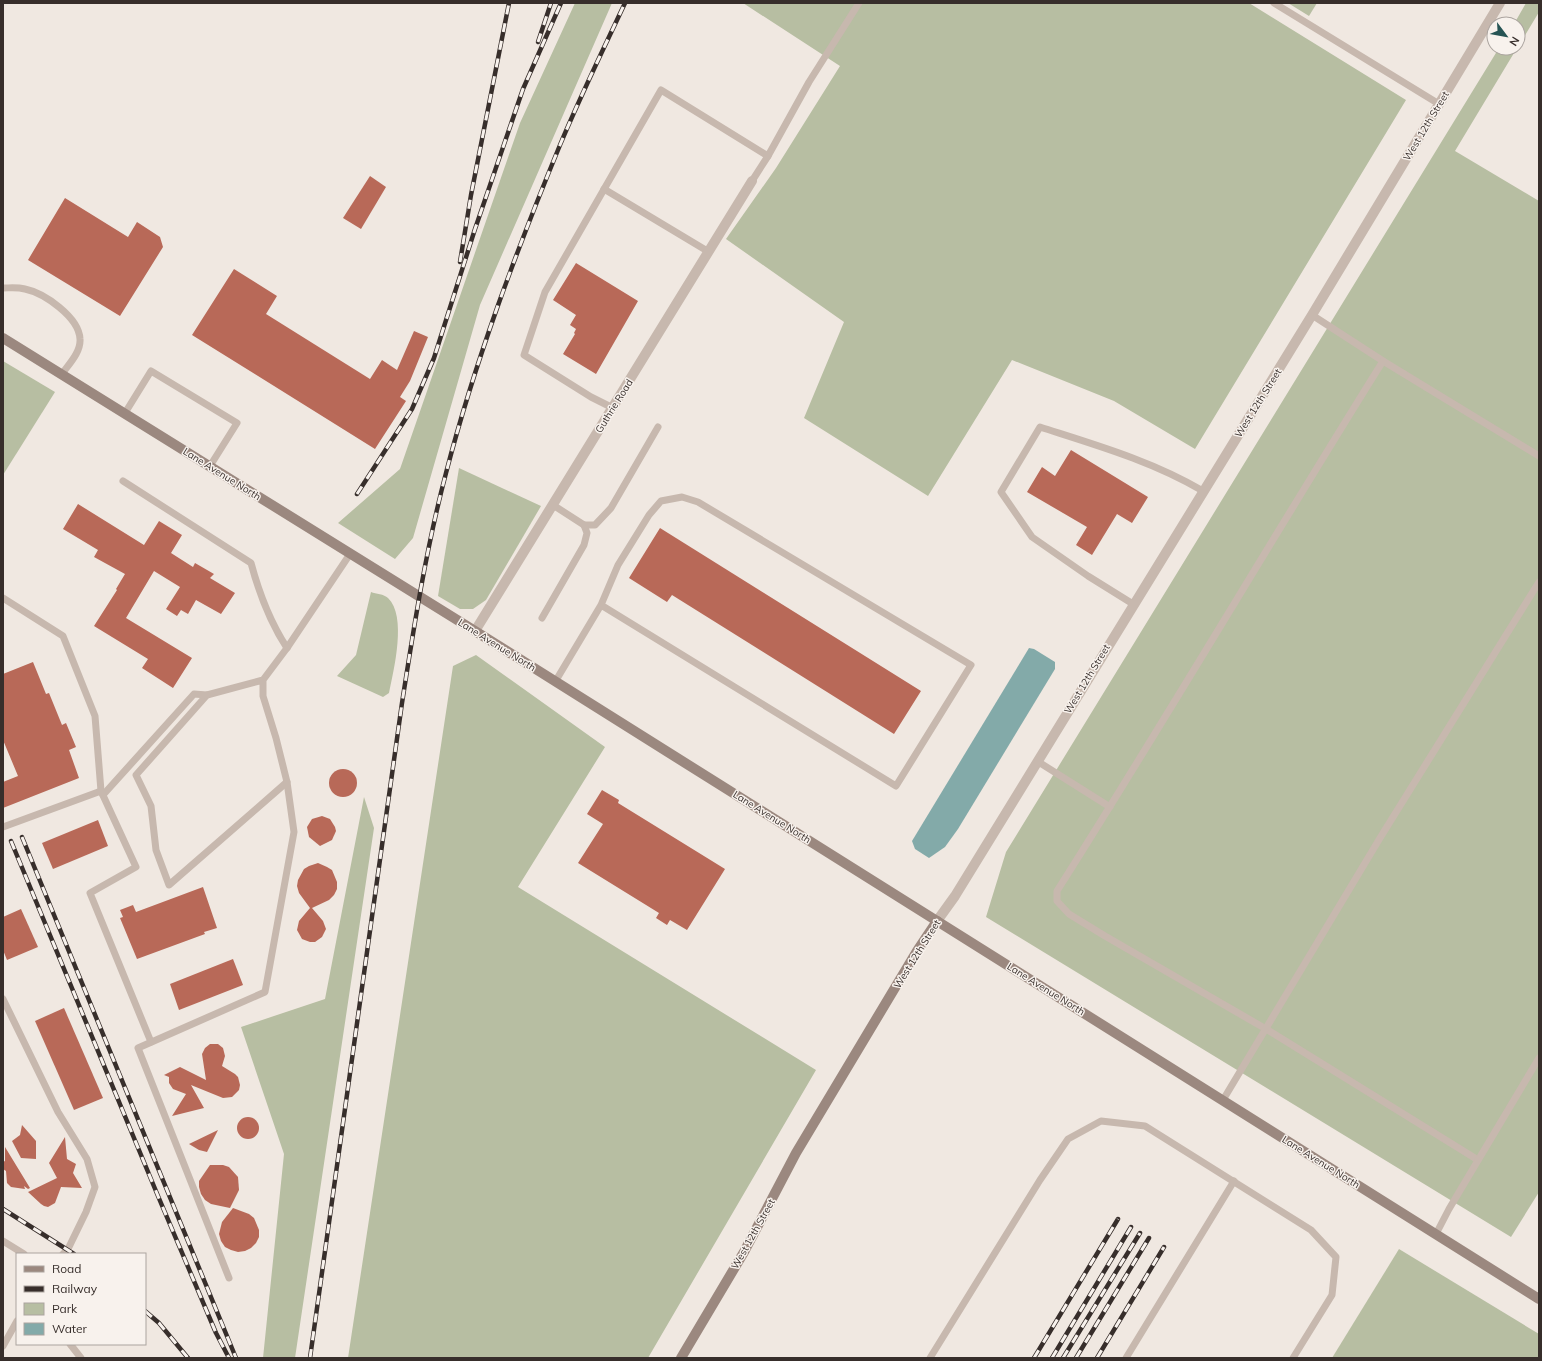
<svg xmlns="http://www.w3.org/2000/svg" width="1542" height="1361" font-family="Mulish,sans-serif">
  <rect width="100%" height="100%" fill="#f0e8e1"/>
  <g fill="#b7bea2">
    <polygon points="575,3 612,3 480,305 413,538 395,559 338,523 400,469 520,123"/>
    <polygon points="743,3 1249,3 1406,100 1195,449 1114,401 1012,360 928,496 804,418 844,322 726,239 776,168 840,66"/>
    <polygon points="1288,3 1317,3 1309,16"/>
    <polygon points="1526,3 1539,3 1539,12 1518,47 1518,24 1514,24"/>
    <polygon points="1499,48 1517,48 1455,151 1539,201 1539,1192 1511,1237 986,917 1006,852"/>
    <polygon points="3,361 55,392 3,475"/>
    <polygon points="459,468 541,506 486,600 473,609 460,609 438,596"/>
    <path d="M371,592C376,594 384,594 388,598C407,616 394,669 389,693L383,697L337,676L356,655Z"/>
    <polygon points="476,655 605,747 518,887 816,1070 648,1358 348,1358 453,666"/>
    <polygon points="364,797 374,828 295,1358 263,1358 284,1154 241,1027 325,999"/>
    <polygon points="1399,1249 1539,1334 1539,1358 1332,1358"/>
  </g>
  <polygon fill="#83aaa9" points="1029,648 1034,649 1055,662 1055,669 958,829 945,847 929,858 915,849 912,841"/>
  <g fill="#b86958">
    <polygon points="370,176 386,187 361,229 343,218"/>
    <polygon points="65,198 128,237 137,222 160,237 163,247 120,316 28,260"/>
    <polygon points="576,263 638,301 596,374 563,354 575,334 574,333 576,329 570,325 576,315 553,300"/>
    <polygon points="234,269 277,296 266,314 370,379 382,360 397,370 414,331 428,337 410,381 400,397 406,401 375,449 192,335"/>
    <polygon points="1071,450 1148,497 1132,523 1117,514 1092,555 1076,545 1087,527 1027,492 1042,467 1055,476"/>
    <polygon points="78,504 144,545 159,521 182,535 171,553 193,567 195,563 214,574 210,578 235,593 221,614 196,600 188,614 181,610 177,616 166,609 180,587 154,571 126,618 192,658 173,688 142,668 148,659 94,626 117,590 116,589 125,574 94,557 98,550 63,529"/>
    <polygon points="660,528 921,691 894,734 672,595 667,602 629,578"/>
    <polygon points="33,662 46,694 49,693 62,725 66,723 76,747 69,750 79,778 3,808 3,782 18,776 3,740 3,674"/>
    <circle cx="343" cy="783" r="14"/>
    <polygon points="602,790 619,800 618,803 725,869 687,930 670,920 667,925 656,918 659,913 578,863 603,824 587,814"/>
    <polygon points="322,816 330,819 335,827 336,831 332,840 320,846 309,837 307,827 312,819"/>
    <polygon points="98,820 108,846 53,869 42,843"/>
    <polygon points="318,863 327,867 332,870 337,882 337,889 334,895 329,900 312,908 323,921 326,929 322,937 315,942 310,942 302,939 297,930 299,921 310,908 299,893 297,886 298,880 304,869 309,866"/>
    <polygon points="203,887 217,928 204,932 205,934 137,959 120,918 123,917 120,910 133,905 136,912"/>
    <polygon points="21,909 38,947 7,960 3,950 3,917"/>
    <polygon points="233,959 243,985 179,1010 170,984"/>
    <polygon points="64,1008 103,1098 74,1110 35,1021"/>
    <polygon points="210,1044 218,1044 223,1048 225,1056 222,1066 235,1074 238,1077 240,1085 239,1090 232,1097 223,1098 191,1085 204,1108 172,1116 186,1094 173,1089 169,1083 169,1077 164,1075 180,1067 206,1080 202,1054 205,1048"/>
    <circle cx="248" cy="1128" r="11"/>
    <polygon points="22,1125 36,1141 36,1159 21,1158 12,1141 20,1135"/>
    <polygon points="218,1130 207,1152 199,1150 189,1144"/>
    <polygon points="65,1137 67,1159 76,1164 73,1173 82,1188 61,1187 55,1203 48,1207 44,1206 41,1204 28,1192 57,1178 49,1163"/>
    <polygon points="5,1147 30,1188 28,1189 24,1186 25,1189 11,1187 7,1183 6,1171 3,1169 3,1162 5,1161"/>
    <polygon points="210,1165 223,1165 229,1167 238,1177 239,1190 230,1208 211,1204 205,1200 201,1194 199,1187 199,1181"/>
    <polygon points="233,1208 249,1214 254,1218 259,1230 259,1237 256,1243 251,1248 245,1251 238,1252 231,1250 225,1247 221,1241 219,1234 222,1222"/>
  </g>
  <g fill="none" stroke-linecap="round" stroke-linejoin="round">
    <g stroke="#c7b8ae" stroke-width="7">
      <polyline points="1274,3 1439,104"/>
      <polyline points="768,156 809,82 859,3"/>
      <polyline points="604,189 709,252"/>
      <path d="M3,288C10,288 17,287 25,289C44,293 79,317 80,339C81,352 69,364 62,374"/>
      <polyline points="1312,315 1383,361 1539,456"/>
      <path d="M1383,361C1273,537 1168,716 1057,891V901L1069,914L1105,936L1266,1029L1478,1160"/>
      <polyline points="613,408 591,397 524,355 545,292 661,90 768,156 752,181"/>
      <polyline points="125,413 151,371 237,423 210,466"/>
      <path d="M123,481L251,563C259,593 270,622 287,648"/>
      <polyline points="584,525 595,525 611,508 658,427"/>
      <polyline points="3,598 63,636 95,716 101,791"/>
      <path d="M1133,604L1088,576L1032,537L1001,492L1040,427C1096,445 1152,461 1203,491"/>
      <polyline points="542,618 584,545 587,533 584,525 553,505"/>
      <polyline points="263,680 207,695 136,775 151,806 156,850 169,885 287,782 276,738 263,696 263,680 287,648 350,554"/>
      <polyline points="555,682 601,605 618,565 649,515 661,501 682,497 698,502 971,665 896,786 601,605"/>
      <polyline points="1037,761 1110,807"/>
      <polyline points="103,795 194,694 207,695"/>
      <polyline points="3,827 101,791 136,867 90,893 151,1042"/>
      <polyline points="3,999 58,1112 87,1159 95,1187 86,1212 68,1249 63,1254"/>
      <polyline points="1223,1100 1380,838 1539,582"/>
      <polyline points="1436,1234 1449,1209 1539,1058"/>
      <polyline points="3,1241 24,1254"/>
      <polyline points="229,1278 138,1048 265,992 294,832 287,782"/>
      <polyline points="70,1344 81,1358"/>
      <polyline points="3,1346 17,1321"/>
      <polyline points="930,1358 1040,1180 1068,1139 1101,1121 1145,1126 1311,1230 1336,1257 1332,1295 1293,1358"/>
      <polyline points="1126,1358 1234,1181"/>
    </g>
    <g stroke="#c7b8ae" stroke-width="10">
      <polyline points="475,631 752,181"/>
      <polyline points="937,921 955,896 1312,315 1500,3"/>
    </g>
    <g stroke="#9b887f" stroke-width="10">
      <polyline points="3,338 475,631 1539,1299"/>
      <polyline points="681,1358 744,1252 796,1153 917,951 937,921"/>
    </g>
    <defs>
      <g id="rail">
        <polyline points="538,42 551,3"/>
        <polyline points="460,262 471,195 509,3"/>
        <polyline points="357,494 412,409 434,358 475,229 523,89 561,3"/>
        <polyline points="22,837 236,1358"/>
        <polyline points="11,841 158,1196 216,1333 229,1358"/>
        <polyline points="3,1209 74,1254"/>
        <polyline points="145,1311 159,1323 188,1358"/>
        <path d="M310,1358L402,703C414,626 426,549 446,473C475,361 516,252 560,145C580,97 603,50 625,3"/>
        <polyline points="1034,1358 1118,1219"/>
        <polyline points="1052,1358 1131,1227"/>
        <polyline points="1063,1358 1140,1233"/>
        <polyline points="1076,1358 1149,1238"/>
        <polyline points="1097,1358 1164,1247"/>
      </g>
    </defs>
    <use href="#rail" stroke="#372e2b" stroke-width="4.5"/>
    <use href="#rail" stroke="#f8f2ed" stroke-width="3" stroke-dasharray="9" stroke-linecap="butt"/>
  </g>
  <g text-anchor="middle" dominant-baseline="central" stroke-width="3" stroke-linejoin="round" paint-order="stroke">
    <g font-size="10" fill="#372e2b" stroke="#f8f2ed">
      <text transform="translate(1426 126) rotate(-59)">West 12th Street</text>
      <text transform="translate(1258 403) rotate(-58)">West 12th Street</text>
      <text transform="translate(614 406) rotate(-58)">Guthrie Road</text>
      <text transform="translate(222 474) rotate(32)">Lane Avenue North</text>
      <text transform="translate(497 645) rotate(32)">Lane Avenue North</text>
      <text transform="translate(1087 679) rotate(-59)">West 12th Street</text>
      <text transform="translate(772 817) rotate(32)">Lane Avenue North</text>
      <text transform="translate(917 954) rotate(-58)">West 12th Street</text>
      <text transform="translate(1046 989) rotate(32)">Lane Avenue North</text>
      <text transform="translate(1321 1162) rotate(32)">Lane Avenue North</text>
      <text transform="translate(753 1234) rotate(-61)">West 12th Street</text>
    </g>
  </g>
  <rect width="1542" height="1361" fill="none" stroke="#372e2b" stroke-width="8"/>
  <rect x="16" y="1253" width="130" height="92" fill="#f8f2ed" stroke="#aba49f"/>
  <rect x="24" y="1266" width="20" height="6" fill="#9b887f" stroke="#aba49f"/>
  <text x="52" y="1273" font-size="12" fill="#372e2b">Road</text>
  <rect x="24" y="1286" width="20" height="6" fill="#372e2b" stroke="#aba49f"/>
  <text x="52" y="1293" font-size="12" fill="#372e2b">Railway</text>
  <rect x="24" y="1303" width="20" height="12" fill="#b7bea2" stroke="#aba49f"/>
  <text x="52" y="1313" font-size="12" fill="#372e2b">Park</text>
  <rect x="24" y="1323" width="20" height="12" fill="#83aaa9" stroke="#aba49f"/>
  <text x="52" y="1333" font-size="12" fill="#372e2b">Water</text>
  <g transform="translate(1506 36) rotate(122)"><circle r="19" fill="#f8f2ed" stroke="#aba49f"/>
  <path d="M0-3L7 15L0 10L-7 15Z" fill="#265454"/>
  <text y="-6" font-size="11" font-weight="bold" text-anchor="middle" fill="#372e2b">N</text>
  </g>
</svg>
